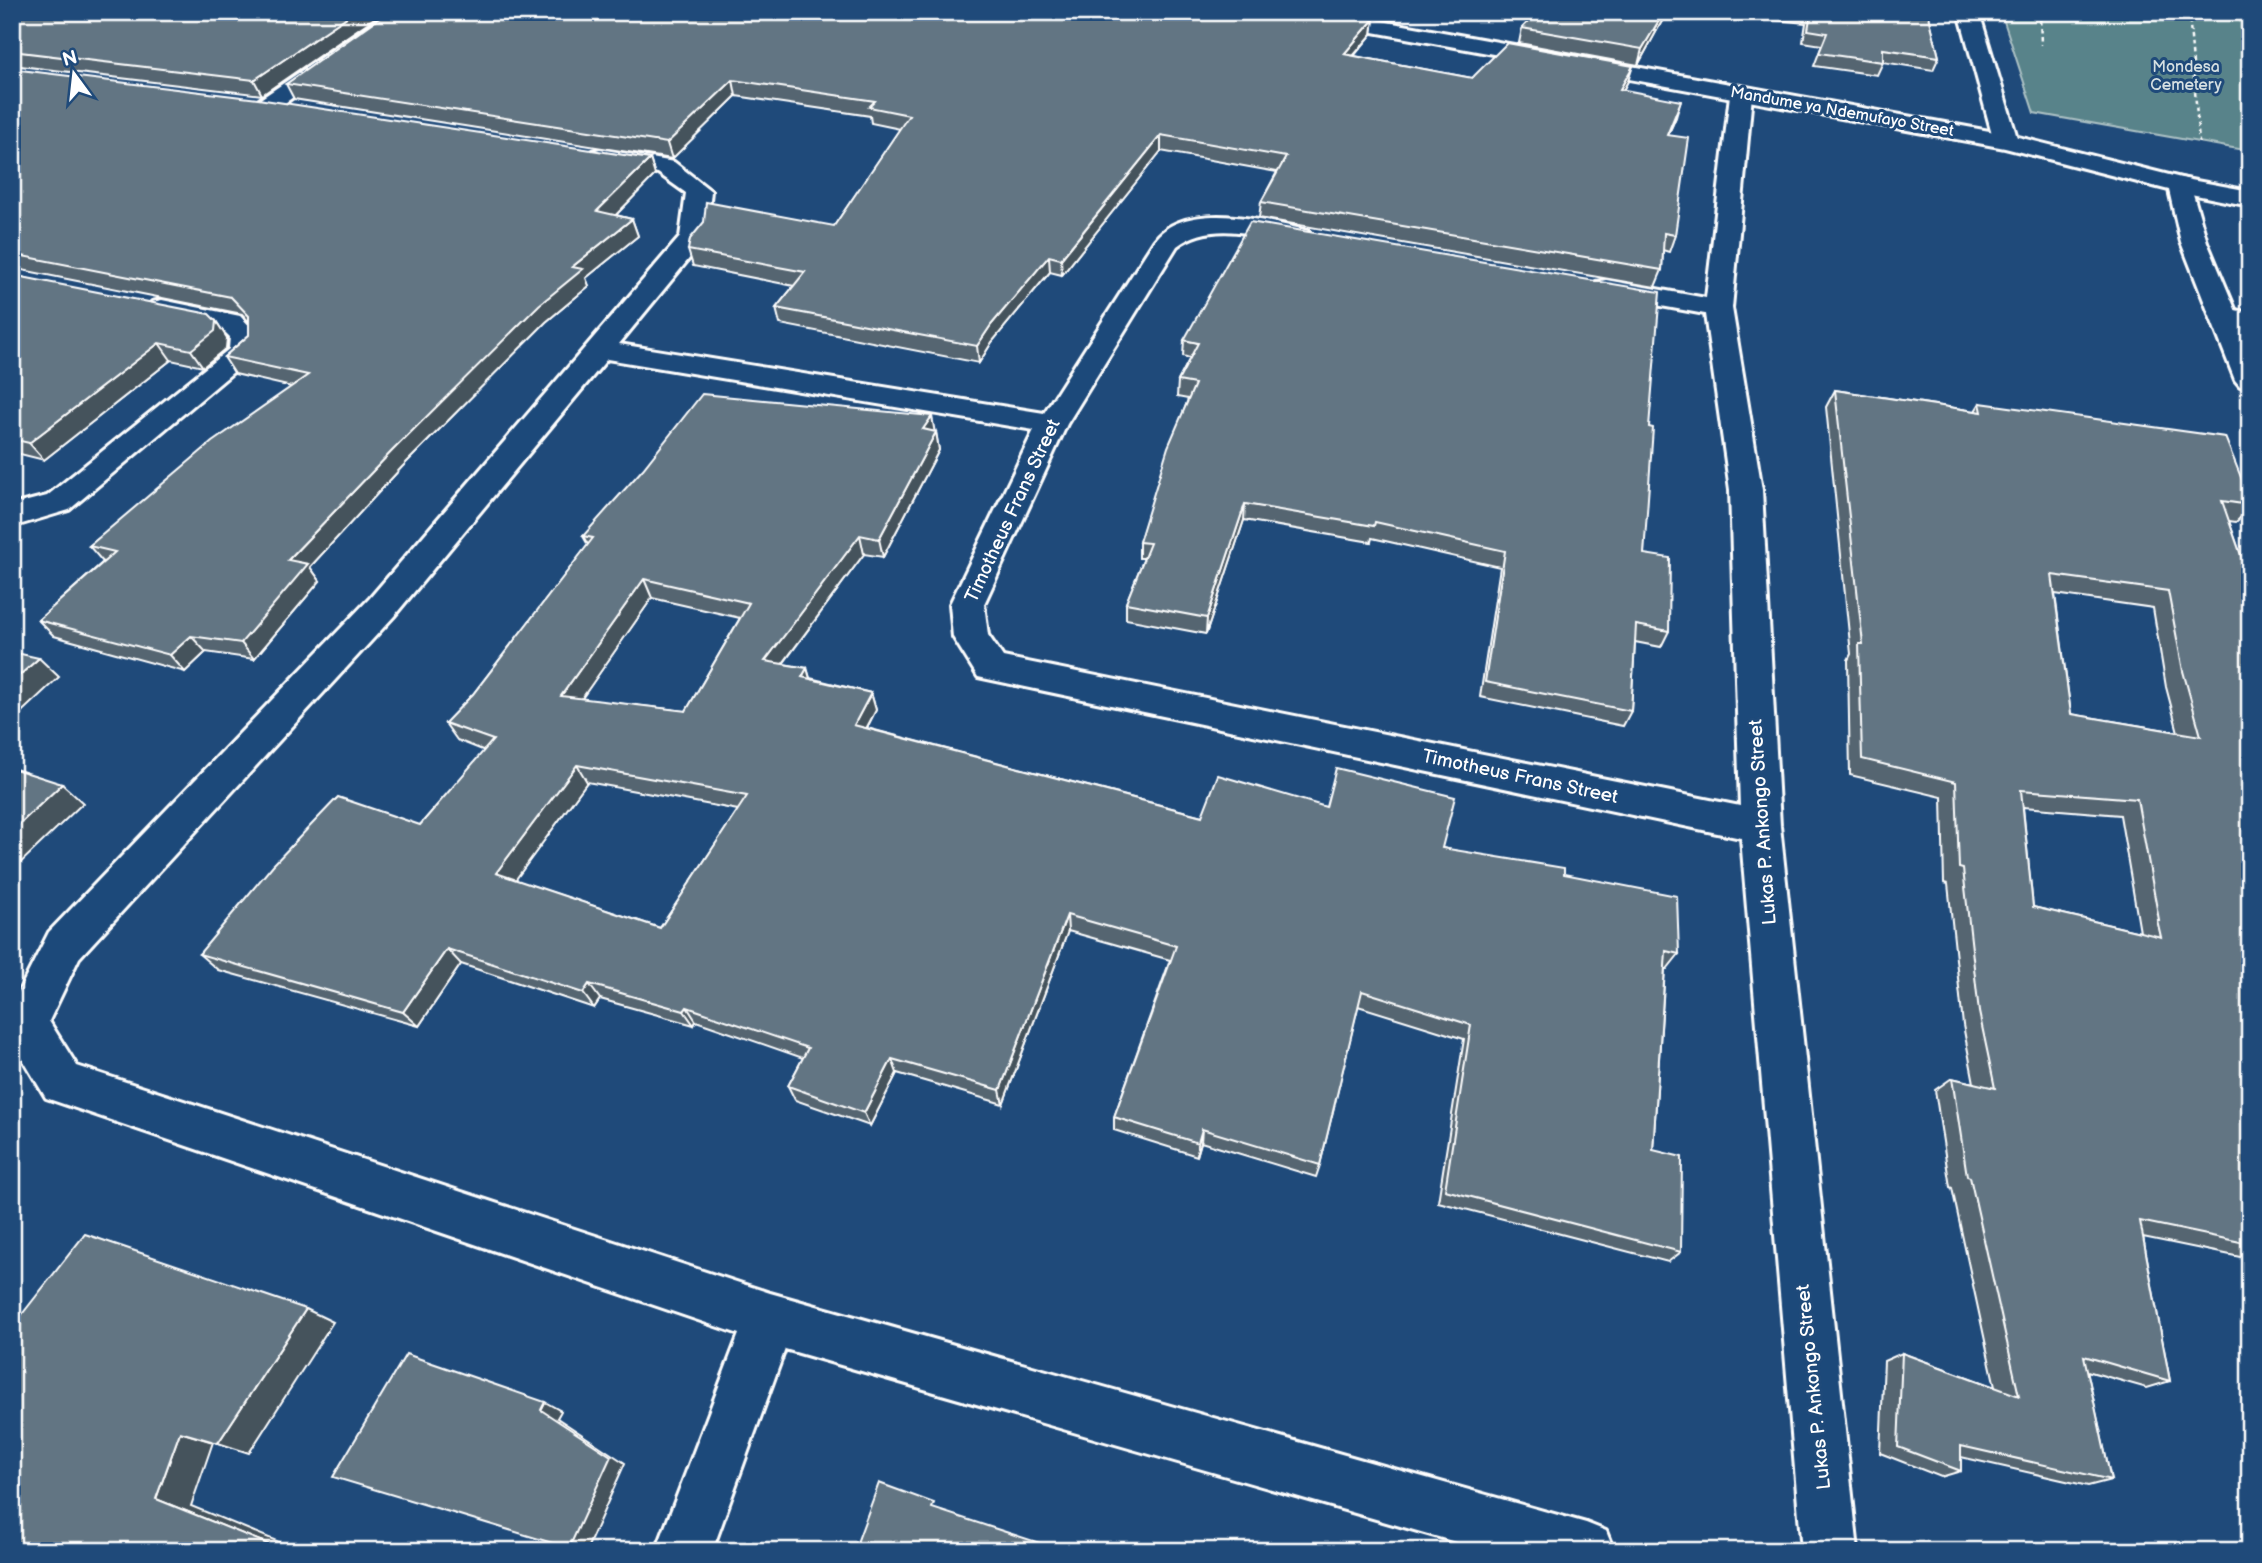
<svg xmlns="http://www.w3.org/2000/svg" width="2262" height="1563" font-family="'Balsamiq Sans',sans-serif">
  <rect width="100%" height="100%" fill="#1f4a7a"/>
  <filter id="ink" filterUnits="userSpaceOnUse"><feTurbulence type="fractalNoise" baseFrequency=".0143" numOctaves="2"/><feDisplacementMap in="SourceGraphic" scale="14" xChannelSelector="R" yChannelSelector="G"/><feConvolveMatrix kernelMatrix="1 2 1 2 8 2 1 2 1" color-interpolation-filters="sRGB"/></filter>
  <g filter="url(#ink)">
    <polygon fill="#59838a" stroke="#acc1c4" stroke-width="2" points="2001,12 2250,12 2250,151 2034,113"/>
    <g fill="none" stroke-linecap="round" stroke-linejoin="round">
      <defs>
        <g id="street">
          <polygon points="388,12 412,12 275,110 259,110 256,105 259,100"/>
          <polygon points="1959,12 1979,12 2018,141 2014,146 1998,146 1994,141"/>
          <path d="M1741,88L1749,90L1752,95L1732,308L1762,490L1780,826L1858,1551H1802L1741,838L978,677L953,637L950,604L1034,430L607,359L394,616L79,958L49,1021L77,1066L770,1293L1586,1523L1606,1531L1614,1551H1487L785,1349L712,1551H656L739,1334L46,1098L12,1041V1005L49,932L370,598L680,237L686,193L658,173L592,161L588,156L592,151L600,149L674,162L711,191L706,238L619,344L1044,413L1154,241C1183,199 1267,220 1308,231L1312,236L1308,241L1299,244C1258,236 1213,219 1177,246L1067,424L984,604L988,635L1003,657L1740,806L1730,490L1705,314L1606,296L1596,294L1593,288L1596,282L1606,280L1706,298L1730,95L1733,90Z"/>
          <polygon points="2180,178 2250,191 2250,206 2171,190 2168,185 2171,180"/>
          <polygon points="162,300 240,316 258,335 257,352 69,510 12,527 12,505 47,496 229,349 230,337 221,328 152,314 148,308 152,302"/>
          <polygon points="2225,308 2250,313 2250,329 2215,322 2211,316 2215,310"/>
        </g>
        <polygon id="secondary" points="1287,12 1332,12 2006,134 2189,180 2207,242 2250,345 2250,389 2240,386 2235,380 2181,242 2169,190 2005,148 1297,18 1290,16"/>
      </defs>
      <use href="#street" stroke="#fff" stroke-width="6"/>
      <use href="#secondary" stroke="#fff" stroke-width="6"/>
      <g stroke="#fff" stroke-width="2.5" stroke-dasharray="4.5 3.5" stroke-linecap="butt">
        <polyline points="2040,12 2041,45"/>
        <polyline points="2189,12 2199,143"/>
      </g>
      <use href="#street" fill="#1f4a7a" fill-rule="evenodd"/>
      <use href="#secondary" fill="#1f4a7a" fill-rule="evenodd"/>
    </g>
    <g fill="#546571" stroke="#fff" stroke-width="2" fill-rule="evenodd">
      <polygon points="12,12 383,12 262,95 12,65"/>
      <polygon points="1348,12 1390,12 1385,19"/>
      <polygon points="1538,12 1667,12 1638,65 1519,43 1522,28"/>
      <polygon points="1745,12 1928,12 1939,57 1933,70 1883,62 1877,75 1814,66 1822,45 1803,42 1806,23 1746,17"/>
      <polygon points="1374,19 1372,34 1354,56 1472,78 1628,81 1623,90 1676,117 1668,135 1675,235 1669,252 1663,250 1662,270 1655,287 1259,218 1261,202 1277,172 1161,151 1062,275 1050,272 992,342 979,363 780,324 776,308 794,286 693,266 688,250 834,226 900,129 871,123 870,116 736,96 672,159 294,99 286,84"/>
      <polygon points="12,69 650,159 655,175 616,215 632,219 638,236 586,278 589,286 546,322 402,467 310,567 320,581 254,659 206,652 185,672 54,636 38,620 103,562 89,546 292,387 235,374 224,357 249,335 249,322 242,314 12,268"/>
      <polygon points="12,275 216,321 227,338 226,348 203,367 171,360 44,460 12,452"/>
      <polygon points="1184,340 1649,427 1644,554 1669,631 1661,647 1635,642 1631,711 1623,726 1480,697 1500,567 1372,538 1371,542 1244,520 1206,634 1126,619 1126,603 1144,558 1139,558 1139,542 1188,399 1177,397 1178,381 1190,358 1183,356"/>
      <path d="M1835,390L1975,411L1980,403L2250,500V508L2236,522L2229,521L2250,581V1259L2143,1237L2170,1381L2147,1388L2087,1371L2111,1480L2088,1486L1961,1457V1471L1941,1477L1880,1453L1884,1361L1902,1353L1995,1387L1952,1188L1950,1187L1935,1090L1952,1078L1974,1083L1963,1025L1948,884L1944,883L1942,797L1850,775L1848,660L1851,654L1826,407ZM2055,594L2153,608L2166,687L2178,732L2071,714ZM2023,807L2120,815L2140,932L2033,907Z"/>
      <path d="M934,431L936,432L939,450L883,557L864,554L783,664L807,668L810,678L871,693L876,710L867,728L1202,816L1442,848L1564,874L1679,954L1667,969H1665L1653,1150L1681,1252L1668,1262L1438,1202L1464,1039L1358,1006L1320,1165L1316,1177L1201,1142L1197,1156L1114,1130V1117L1170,960L1068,931L1003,1104L897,1073L870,1126L795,1100L788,1086L803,1058L696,1021L694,1025L600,999L594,1008L461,964L419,1026L218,970L199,954L420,825L485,751L457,740L445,723L473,694L588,545L583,536ZM652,598L740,618L686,711L581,699ZM587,782L738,810L660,928L515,880Z"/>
    </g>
    <g fill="#45525c" stroke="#fff" stroke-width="2">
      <polygon points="354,12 383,12 262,95 254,80"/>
      <polygon points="1664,12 1667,12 1638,65 1642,49"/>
      <polygon points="1374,19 1372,34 1342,69 1344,54"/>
      <polygon points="1633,66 1628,81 1615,105 1620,89"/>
      <polygon points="733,80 736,96 672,159 667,143"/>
      <polygon points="1681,101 1676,117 1661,151 1667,135"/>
      <polygon points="1161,135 1161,151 1062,275 1061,259"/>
      <polygon points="650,159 655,175 603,228 597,211"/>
      <polygon points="632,219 638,236 586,278 589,286 546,322 402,467 310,567 320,581 254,659 241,643 288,560 392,451 572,267"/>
      <polygon points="1049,256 1050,272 992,342 979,363 977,346 991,325"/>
      <polygon points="216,321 227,338 226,348 203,367 191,350"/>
      <polygon points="159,343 171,360 44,460 29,443"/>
      <polygon points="932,416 935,434 923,429"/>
      <polygon points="936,432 939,450 883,557 879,539"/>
      <polygon points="1245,504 1244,520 1206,634 1207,618"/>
      <polygon points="860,535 864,554 772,678 765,661"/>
      <polygon points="644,579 652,598 571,714 561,696"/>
      <polygon points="191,636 206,652 185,672 170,655"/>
      <polygon points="39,658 59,677 12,721 12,682"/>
      <polygon points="807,668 812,686 802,677"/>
      <polygon points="871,693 876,710 859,742 854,725"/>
      <polygon points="577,765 587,782 508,890 496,873"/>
      <polygon points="62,784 83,803 12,871 12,831"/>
      <polygon points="1067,915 1068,931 1003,1104 1000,1090"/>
      <polygon points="447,949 461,964 419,1026 403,1012"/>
      <polygon points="589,984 600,999 594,1008 583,993"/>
      <polygon points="687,1007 696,1021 694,1025 684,1011"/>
      <polygon points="892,1059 897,1073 870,1126 864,1113"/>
      <polygon points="1202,1129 1201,1142 1197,1156 1198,1143"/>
      <polygon points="306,1309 333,1322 249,1453 218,1443"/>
      <polygon points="545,1402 561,1411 557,1418 625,1463 586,1551 580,1551 569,1548 541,1410"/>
      <polygon points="180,1432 213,1442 191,1506 301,1551 285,1551 156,1499"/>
    </g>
    <g fill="#627583" stroke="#fff" stroke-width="2" fill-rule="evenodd">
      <polygon points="12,12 354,12 254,80 12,51"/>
      <polygon points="388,12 1336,12 1374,19 1344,54 1472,78 1507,43 1633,66 1620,89 1681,101 1667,135 1689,138 1675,235 1664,233 1662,270 1261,202 1286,157 1161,135 1061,259 1049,256 991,325 977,346 776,308 805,272 688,250 690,239 704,222 706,202 834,226 909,115 869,107 875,101 733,80 667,143 286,84"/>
      <polygon points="1538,12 1664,12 1642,49 1522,28"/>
      <polygon points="1811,12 1928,12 1939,57 1883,49 1883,62 1819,53 1827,33 1808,30"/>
      <polygon points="12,69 258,99 650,159 597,211 632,219 572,267 583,269 539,305 392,451 288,560 308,564 241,643 191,636 170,655 38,620 115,552 89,546 212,442 308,375 224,357 249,335 249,316 231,297 12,254"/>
      <polygon points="1250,222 1660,292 1649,427 1653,428 1644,554 1670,558 1669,631 1636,625 1631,711 1485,682 1505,551 1375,522 1374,526 1245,504 1207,618 1126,603 1150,543 1139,542 1168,447 1195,384 1178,381 1198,343 1184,340"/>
      <polygon points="12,275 209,314 216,321 215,331 191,350 159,343 29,443 12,439"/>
      <path d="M1835,390L1982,412L1980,403L2225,437L2250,500V505L2222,501L2250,581V644L2244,642L2250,660V1244L2140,1221L2170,1381L2084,1356L2111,1480L1961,1446V1471L1898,1447L1902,1353L2019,1396L1970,1177L1967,1176L1952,1078L1995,1088L1979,1012L1963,869L1959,868L1956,782L1862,759L1859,644H1863ZM2052,575L2168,591L2183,671L2201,736L2071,714ZM2021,790L2137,799L2159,920H2157L2161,937L2033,907Z"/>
      <path d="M702,394L932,416L923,429L936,432L879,539L860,535L765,661L807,668L802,677L871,693L854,725L1202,816L1218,775L1326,807L1336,768L1455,797L1442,848L1564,868V874L1677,896L1679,954L1666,951L1653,1150L1682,1157L1681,1252L1445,1190L1471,1025L1362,991L1320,1165L1202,1129L1198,1143L1114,1117L1176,946L1067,915L1000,1090L892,1059L864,1113L788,1086L808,1048L687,1007L684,1011L589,984L583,993L447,949L403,1012L199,954L273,865L338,797L420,825L493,740L445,723L473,694L593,538L583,536L643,469ZM644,579L749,603L686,711L561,696ZM577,765L747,796L660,928L496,873Z"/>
      <polygon points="12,652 39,658 12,682"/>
      <polygon points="12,768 62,784 12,831"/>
      <polygon points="85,1234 306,1309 218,1443 180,1432 156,1499 285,1551 12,1551 12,1327"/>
      <polygon points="406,1354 545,1402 541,1410 611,1456 569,1548 333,1477"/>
      <polygon points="879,1483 934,1503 932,1508 1064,1551 854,1551"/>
    </g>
  </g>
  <g text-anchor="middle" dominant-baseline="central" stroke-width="6" stroke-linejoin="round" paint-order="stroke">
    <g font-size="16" fill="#d6e0e2" stroke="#1f4a7a">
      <text x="2186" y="67">Mondesa<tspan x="2186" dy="18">Cemetery</tspan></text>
    </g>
    <g font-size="16" fill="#fff" stroke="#1f4a7a">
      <text transform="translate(1842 112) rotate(10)">Mandume ya Ndemufayo Street</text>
    </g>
    <g font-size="19" fill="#fff" stroke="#1f4a7a">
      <text transform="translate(1013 511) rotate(-65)">Timotheus Frans Street</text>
      <text transform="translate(1520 777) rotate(12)">Timotheus Frans Street</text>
      <text transform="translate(1763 822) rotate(-94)">Lukas P. Ankongo Street</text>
      <text transform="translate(1814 1387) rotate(-96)">Lukas P. Ankongo Street</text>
    </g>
  </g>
  <rect width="2262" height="1563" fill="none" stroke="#1f4a7a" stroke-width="42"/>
  <rect x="21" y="21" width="2220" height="1521" fill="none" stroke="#fff" stroke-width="2.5" filter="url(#ink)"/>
  <g transform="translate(74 74) rotate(345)" stroke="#1f4a7a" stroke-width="5" paint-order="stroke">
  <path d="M0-5L12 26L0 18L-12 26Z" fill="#ffffff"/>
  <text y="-10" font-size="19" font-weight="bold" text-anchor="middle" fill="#ffffff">N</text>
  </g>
</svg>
